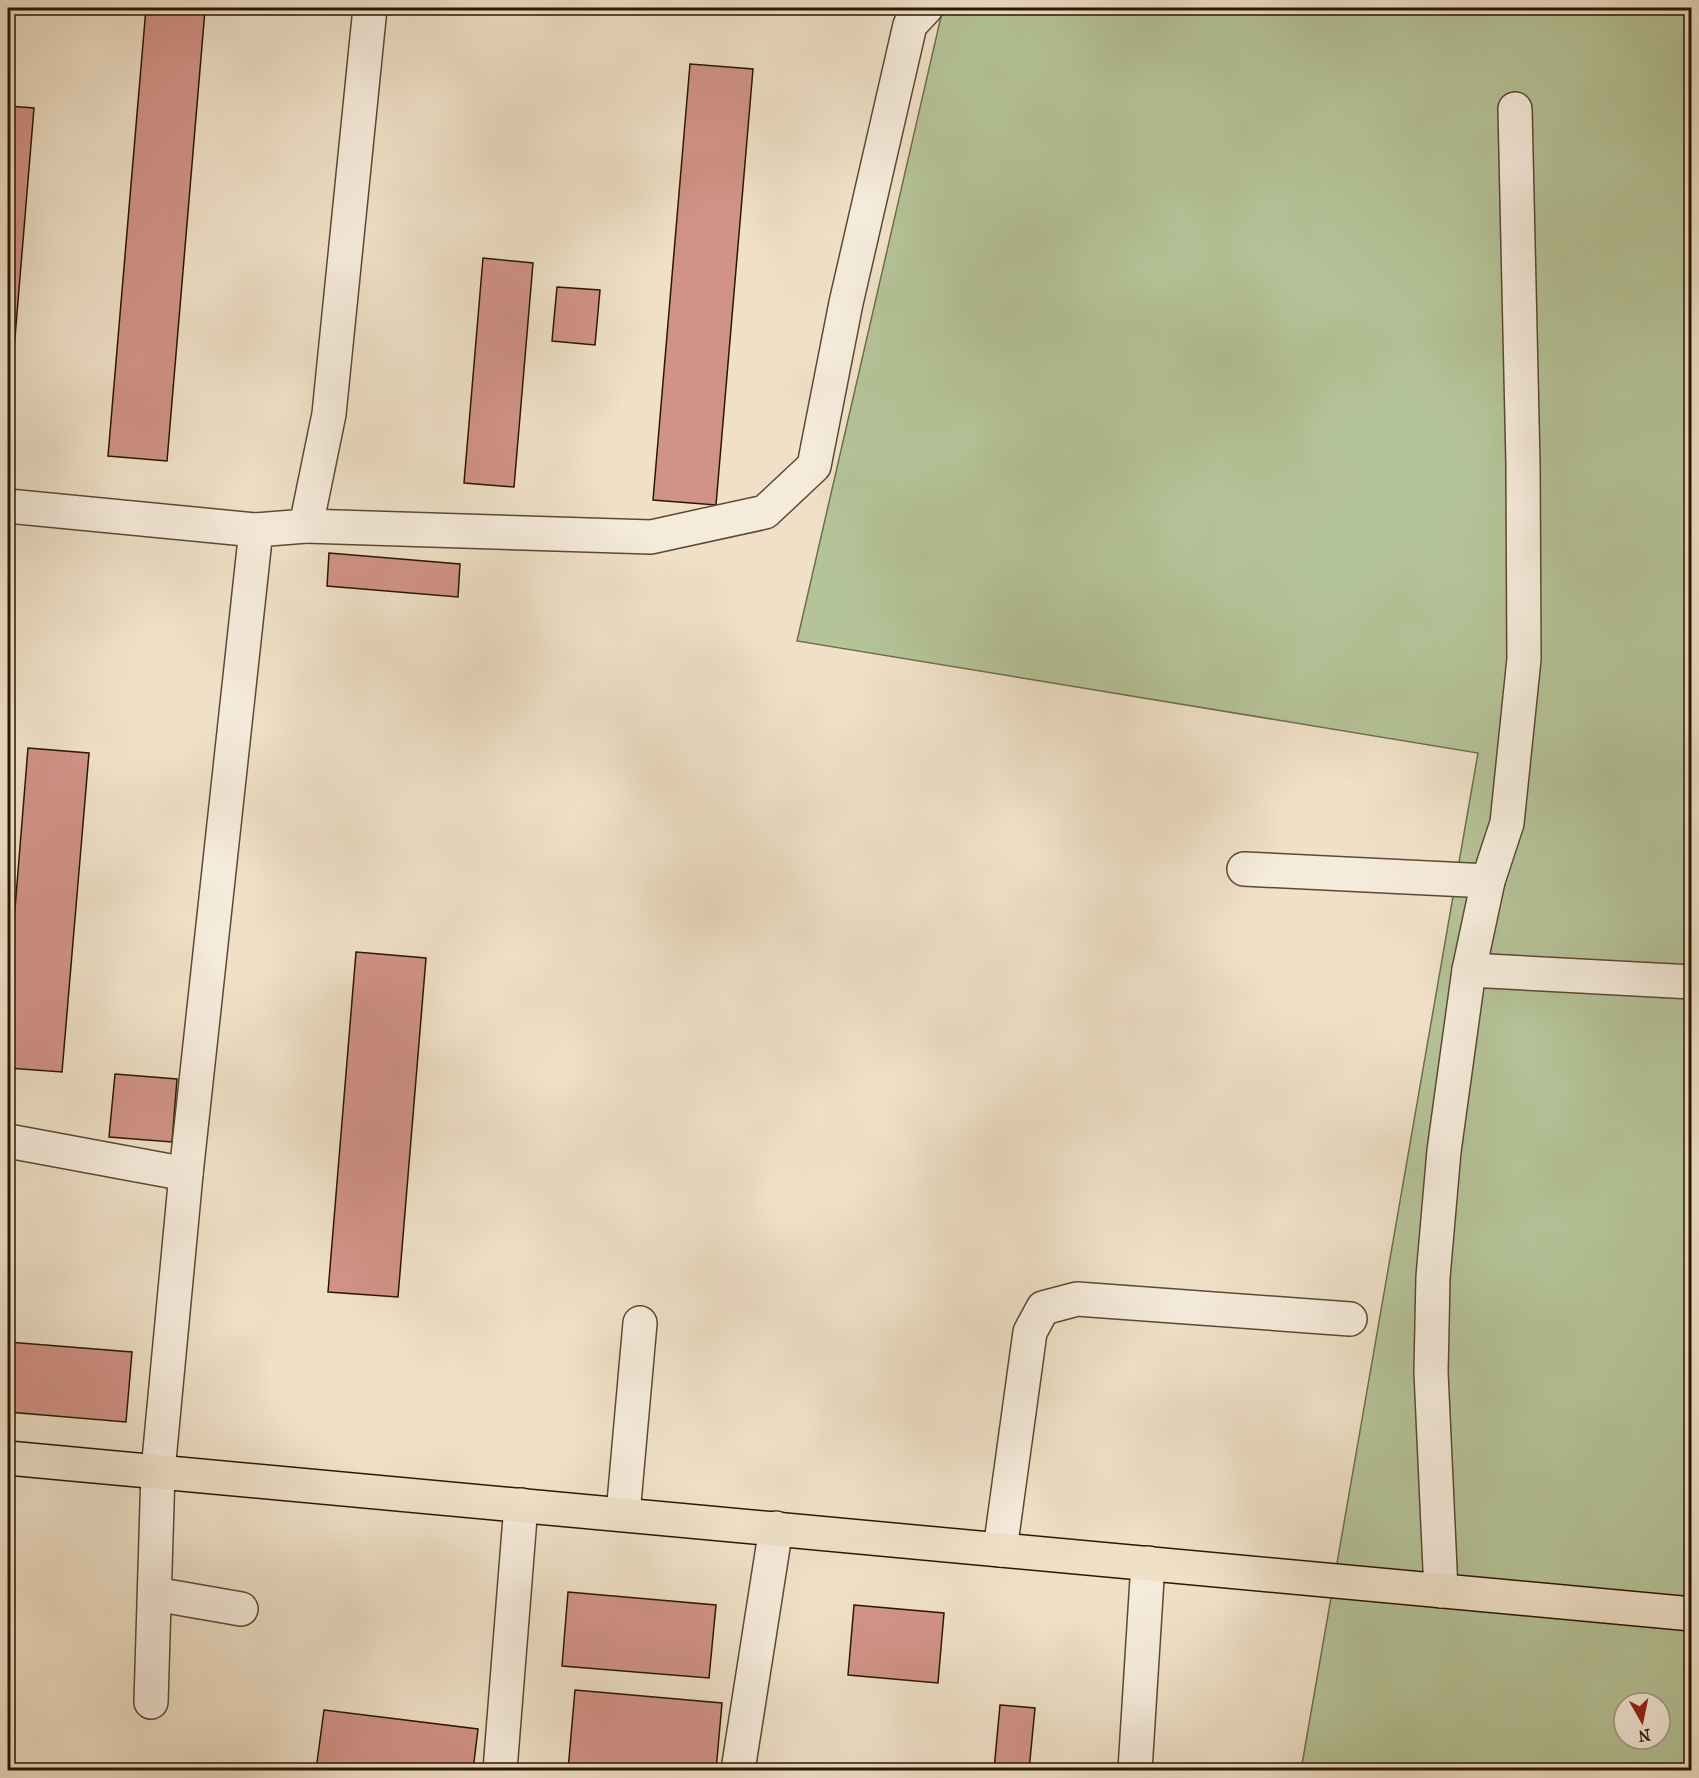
<svg xmlns="http://www.w3.org/2000/svg" width="1699" height="1778" font-family="'IM FELL French Canon',serif">
  <rect width="100%" height="100%" fill="#efe0c7"/>
  <filter id="stains"><feTurbulence type="fractalNoise" baseFrequency=".00333" numOctaves="4"/><feColorMatrix values="0 0 0 0 .2 0 0 0 0 .09 0 0 0 0 .02 0 0 0 .5 -.17"/></filter>
  <radialGradient id="worn" r=".72"><stop offset=".6" stop-color="#630" stop-opacity="0"/><stop offset="1" stop-color="#630" stop-opacity=".3"/></radialGradient>
  <path fill="#b5c398" stroke="#706d4c" stroke-width="1.5" fill-rule="evenodd" d="M943,8H1691V1770H1301L1478,753L797,641ZM1624,1703H1660V1739H1624Z"/>
  <g fill="#d19387" stroke="#2a1701" stroke-width="1.5">
    <polygon points="146,8 205,10 167,461 108,456"/>
    <polygon points="690,64 753,69 716,505 653,500"/>
    <polygon points="8,106 34,108 8,422"/>
    <polygon points="483,258 533,263 514,487 464,483"/>
    <polygon points="557,287 600,290 595,345 552,341"/>
    <polygon points="329,553 460,564 458,597 327,586"/>
    <polygon points="28,748 89,753 62,1072 8,1068 8,995"/>
    <polygon points="356,952 426,958 398,1297 328,1292"/>
    <polygon points="115,1074 177,1079 172,1142 109,1137"/>
    <polygon points="8,1342 132,1352 126,1422 8,1412"/>
    <polygon points="568,1592 716,1605 709,1678 562,1666"/>
    <polygon points="854,1605 944,1613 938,1683 848,1675"/>
    <polygon points="575,1690 722,1703 716,1770 568,1770"/>
    <polygon points="1000,1705 1035,1708 1029,1770 994,1770"/>
    <polygon points="324,1710 478,1729 473,1770 316,1770"/>
  </g>
  <g fill="none" stroke-linecap="round" stroke-linejoin="round">
    <defs>
      <g id="minor">
        <polyline points="8,506 256,530"/>
        <polyline points="306,526 651,537 765,512 814,466 846,303 910,25 926,8"/>
        <polyline points="1244,869 1488,881"/>
        <polyline points="1469,970 1692,982"/>
        <polyline points="8,1141 186,1174"/>
        <polyline points="623,1514 640,1323"/>
        <polyline points="1000,1550 1030,1332 1043,1308 1077,1299 1350,1319"/>
        <polyline points="1441,1591 1431,1372 1433,1277 1444,1151 1469,970 1488,881 1507,823 1524,659 1523,464 1515,109"/>
        <polyline points="155,1594 241,1609"/>
        <polyline points="151,1702 158,1471 186,1174 256,530 306,526 329,414 370,8"/>
        <polyline points="500,1770 521,1505"/>
        <polyline points="738,1770 776,1528"/>
        <polyline points="1135,1770 1148,1563"/>
      </g>
      <polyline id="major" points="8,1458 1692,1614"/>
    </defs>
    <use href="#minor" stroke="#5b4932" stroke-width="36"/>
    <use href="#major" stroke="#2a1701" stroke-width="36"/>
    <use href="#minor" stroke="#f5ebdb" stroke-width="33"/>
    <use href="#major" stroke="#efe0c7" stroke-width="33"/>
  </g>
  <rect width="1699" height="1778" fill="none" stroke="#efe0c7" stroke-width="30"/>
  <rect x="9" y="9" width="1681" height="1760" fill="none" stroke="#2a1701" stroke-width="3"/>
  <rect x="15" y="15" width="1669" height="1748" fill="none" stroke="#2a1701" stroke-width="1.5"/>
  <g transform="translate(1642 1721) rotate(171)"><circle r="28" fill="#f5ebdb" stroke="#a49684" stroke-width="1.5"/>
  <path d="M0-4.5L10 22L0 15L-10 22Z" fill="#8f2418"/>
  <text y="-9" font-size="16" font-weight="bold" text-anchor="middle" fill="#2a1701">N</text>
  </g>
  <rect width="100%" height="100%" filter="url(#stains)"/>
  <rect width="100%" height="100%" fill="url(#worn)"/>
</svg>
